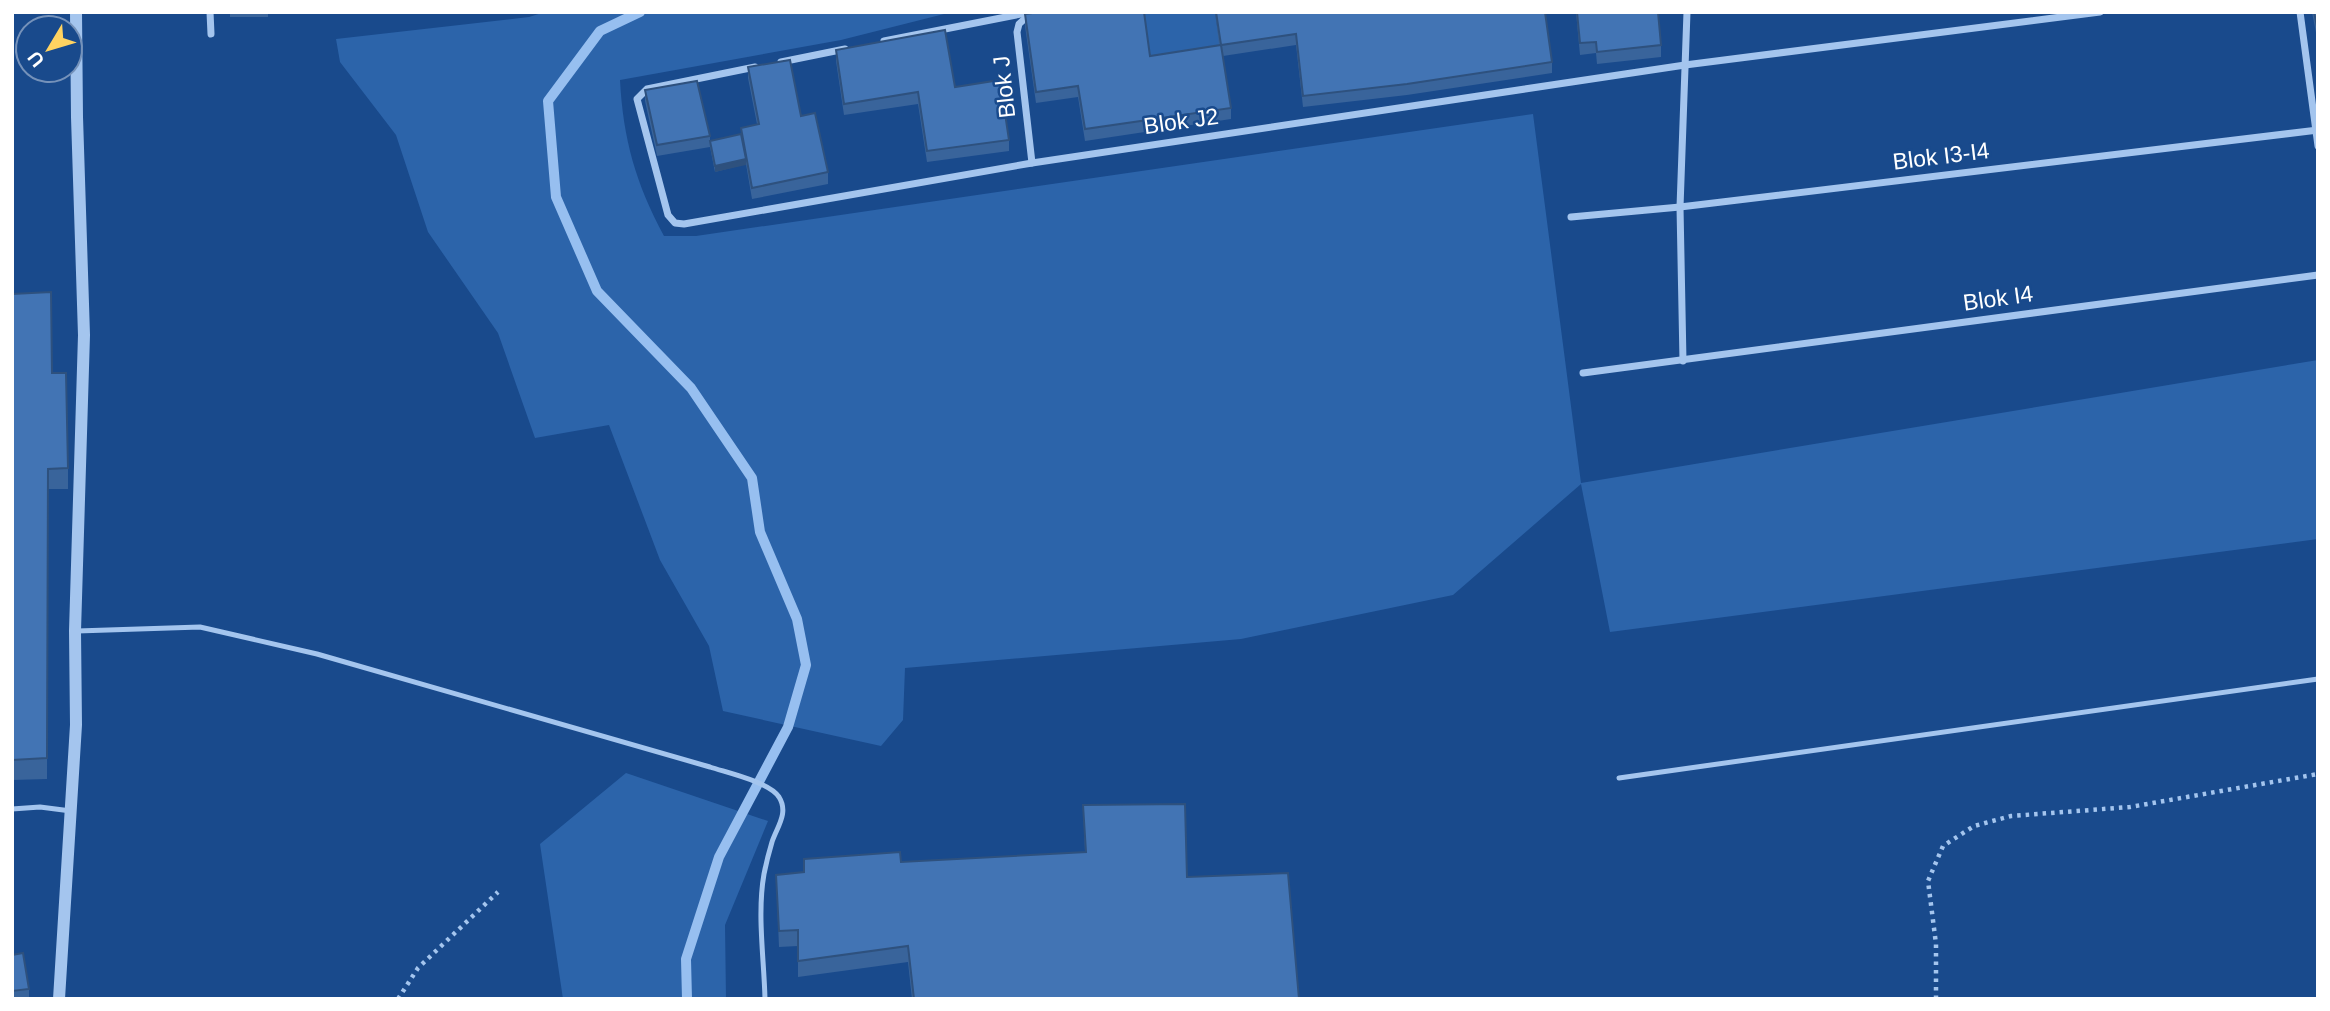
<svg xmlns="http://www.w3.org/2000/svg" width="2330" height="1011" font-family="Arial,sans-serif">
  <rect width="100%" height="100%" fill="#194a8c"/>
  <g fill="#2c64aa">
    <path d="M545,12H952L841,40L620,80C623,139 636,184 664,236H696L1533,114L1581,483L2318,360V539L1610,632L1581,484L1453,595L1241,639L905,668L903,720L881,746L723,711L709,646L660,560L609,425L535,438L498,333L428,232L396,135L340,62L336,39L529,17Z"/>
    <polygon points="1143,12 1215,12 1221,56 1150,68"/>
    <polygon points="626,773 768,821 725,925 726,999 563,999 540,844"/>
  </g>
  <g fill="none" stroke-linecap="round" stroke-linejoin="round">
    <polyline stroke="#97bff0" stroke-width="10" points="640,12 600,31 548,101 556,197 597,291 691,388 752,478 760,532 797,619 806,665 788,727 719,857 686,959 687,999"/>
    <g stroke="#a4c5ee" stroke-width="4.5" stroke-dasharray="3.5 5" stroke-linecap="butt">
      <polyline points="398,999 418,968 498,892"/>
      <polyline points="1936,999 1936,944 1928,881 1943,846 1974,826 2011,816 2130,807 2318,774"/>
    </g>
    <g stroke="#a4c5ee" stroke-width="5">
      <path d="M77,631L200,627L317,654L710,767C728,773 769,782 779,797C789,813 777,827 772,842C769,852 766,864 764,874C757,914 764,958 765,999"/>
      <polyline points="1619,778 2318,679"/>
      <polyline points="12,809 40,807 71,811"/>
    </g>
    <g stroke="#a4c5ee" stroke-width="7">
      <polyline points="210,12 211,34"/>
      <polyline points="2300,12 2318,146"/>
      <polyline points="1031,13 1019,24 1017,32 1032,163"/>
      <polyline points="884,41 1031,12"/>
      <polyline points="781,62 845,49"/>
      <polyline points="755,67 647,89 637,99 668,215 675,223 684,224 1032,163 1685,65 2100,12"/>
      <polyline points="1571,217 1680,207 2318,130"/>
      <polyline points="1683,361 1680,207 1687,12"/>
      <polyline points="1583,373 2318,275"/>
    </g>
    <polyline stroke="#a4c5ee" stroke-width="12" points="59,999 76,725 75,631 84,335 77,117 76,12"/>
  </g>
  <g fill="#39649b">
    <rect x="230" y="12" width="38" height="5"/>
    <polygon points="1215,12 1545,12 1552,62 1552,73 1407,95 1303,107 1296,45 1223,56 1231,108 1231,119 1085,141 1078,97 1036,103 1025,26 1025,14 1150,56 1219,45"/>
    <polygon points="1576,12 1658,12 1661,45 1661,57 1597,64 1596,53 1580,55"/>
    <polygon points="2312,12 2318,12 2318,43"/>
    <polygon points="836,50 955,87 1009,140 1009,151 927,162 918,104 844,115 836,61"/>
    <polygon points="748,67 801,116 828,172 828,184 752,199 746,164 715,172 710,147 657,156 645,101 645,90 710,136 710,141 741,134 741,128 757,124 748,78"/>
    <polygon points="12,294 52,373 68,468 68,489 48,489 47,779 12,780"/>
    <polygon points="1083,805 1187,877 1299,999 912,999 908,962 798,977 798,946 779,947 776,875 901,862 1085,852"/>
    <polygon points="12,955 29,989 29,999 12,999"/>
  </g>
  <polygon fill="#2e517e" points="746,159 746,165 715,172 715,166"/>
  <g fill="#4274b4" stroke="#2e517e" stroke-width="2">
    <polygon points="1040,12 1144,12 1150,56 1221,45 1231,108 1085,129 1078,86 1036,92 1025,14"/>
    <polygon points="1216,12 1545,12 1552,62 1407,84 1303,96 1296,34 1221,45"/>
    <polygon points="1577,12 1658,12 1661,45 1597,52 1596,42 1580,43"/>
    <polygon points="2314,12 2318,12 2318,31"/>
    <polygon points="945,30 955,87 1000,80 1009,140 927,151 918,92 844,104 836,50"/>
    <polygon points="790,60 801,116 815,113 828,172 752,188 741,128 759,124 748,67"/>
    <polygon points="697,81 710,136 657,145 645,90"/>
    <polygon points="741,134 746,159 715,166 710,141"/>
    <polygon points="51,292 52,373 66,373 68,468 48,469 47,758 12,760 12,294"/>
    <polygon points="1185,804 1187,877 1288,873 1299,999 914,999 908,946 798,961 798,930 779,931 776,875 804,872 804,859 900,852 901,862 1086,852 1083,805"/>
    <polygon points="23,953 29,989 12,991 12,955"/>
  </g>
  <g text-anchor="middle" dominant-baseline="central" stroke-width="5" stroke-linejoin="round" paint-order="stroke">
    <g font-size="23" fill="#fff" stroke="#194a8c">
      <text transform="translate(1004 87) rotate(-96)">Blok J</text>
      <text transform="translate(1181 121) rotate(-8)">Blok J2</text>
      <text transform="translate(1941 156) rotate(-7)">Blok I3-I4</text>
      <text transform="translate(1998 298) rotate(-8)">Blok I4</text>
    </g>
  </g>
  <rect width="2330" height="1011" fill="none" stroke="#ffffff" stroke-width="28"/>
  <g transform="translate(49 49) rotate(232)"><circle r="33" fill="#194a8c" stroke="#7592ba" stroke-width="2"/>
  <path d="M0-5L12 26L0 18L-12 26Z" fill="#ffd361"/>
  <text y="-10" font-size="19" font-weight="bold" text-anchor="middle" fill="#ffffff">U</text>
  </g>
</svg>
